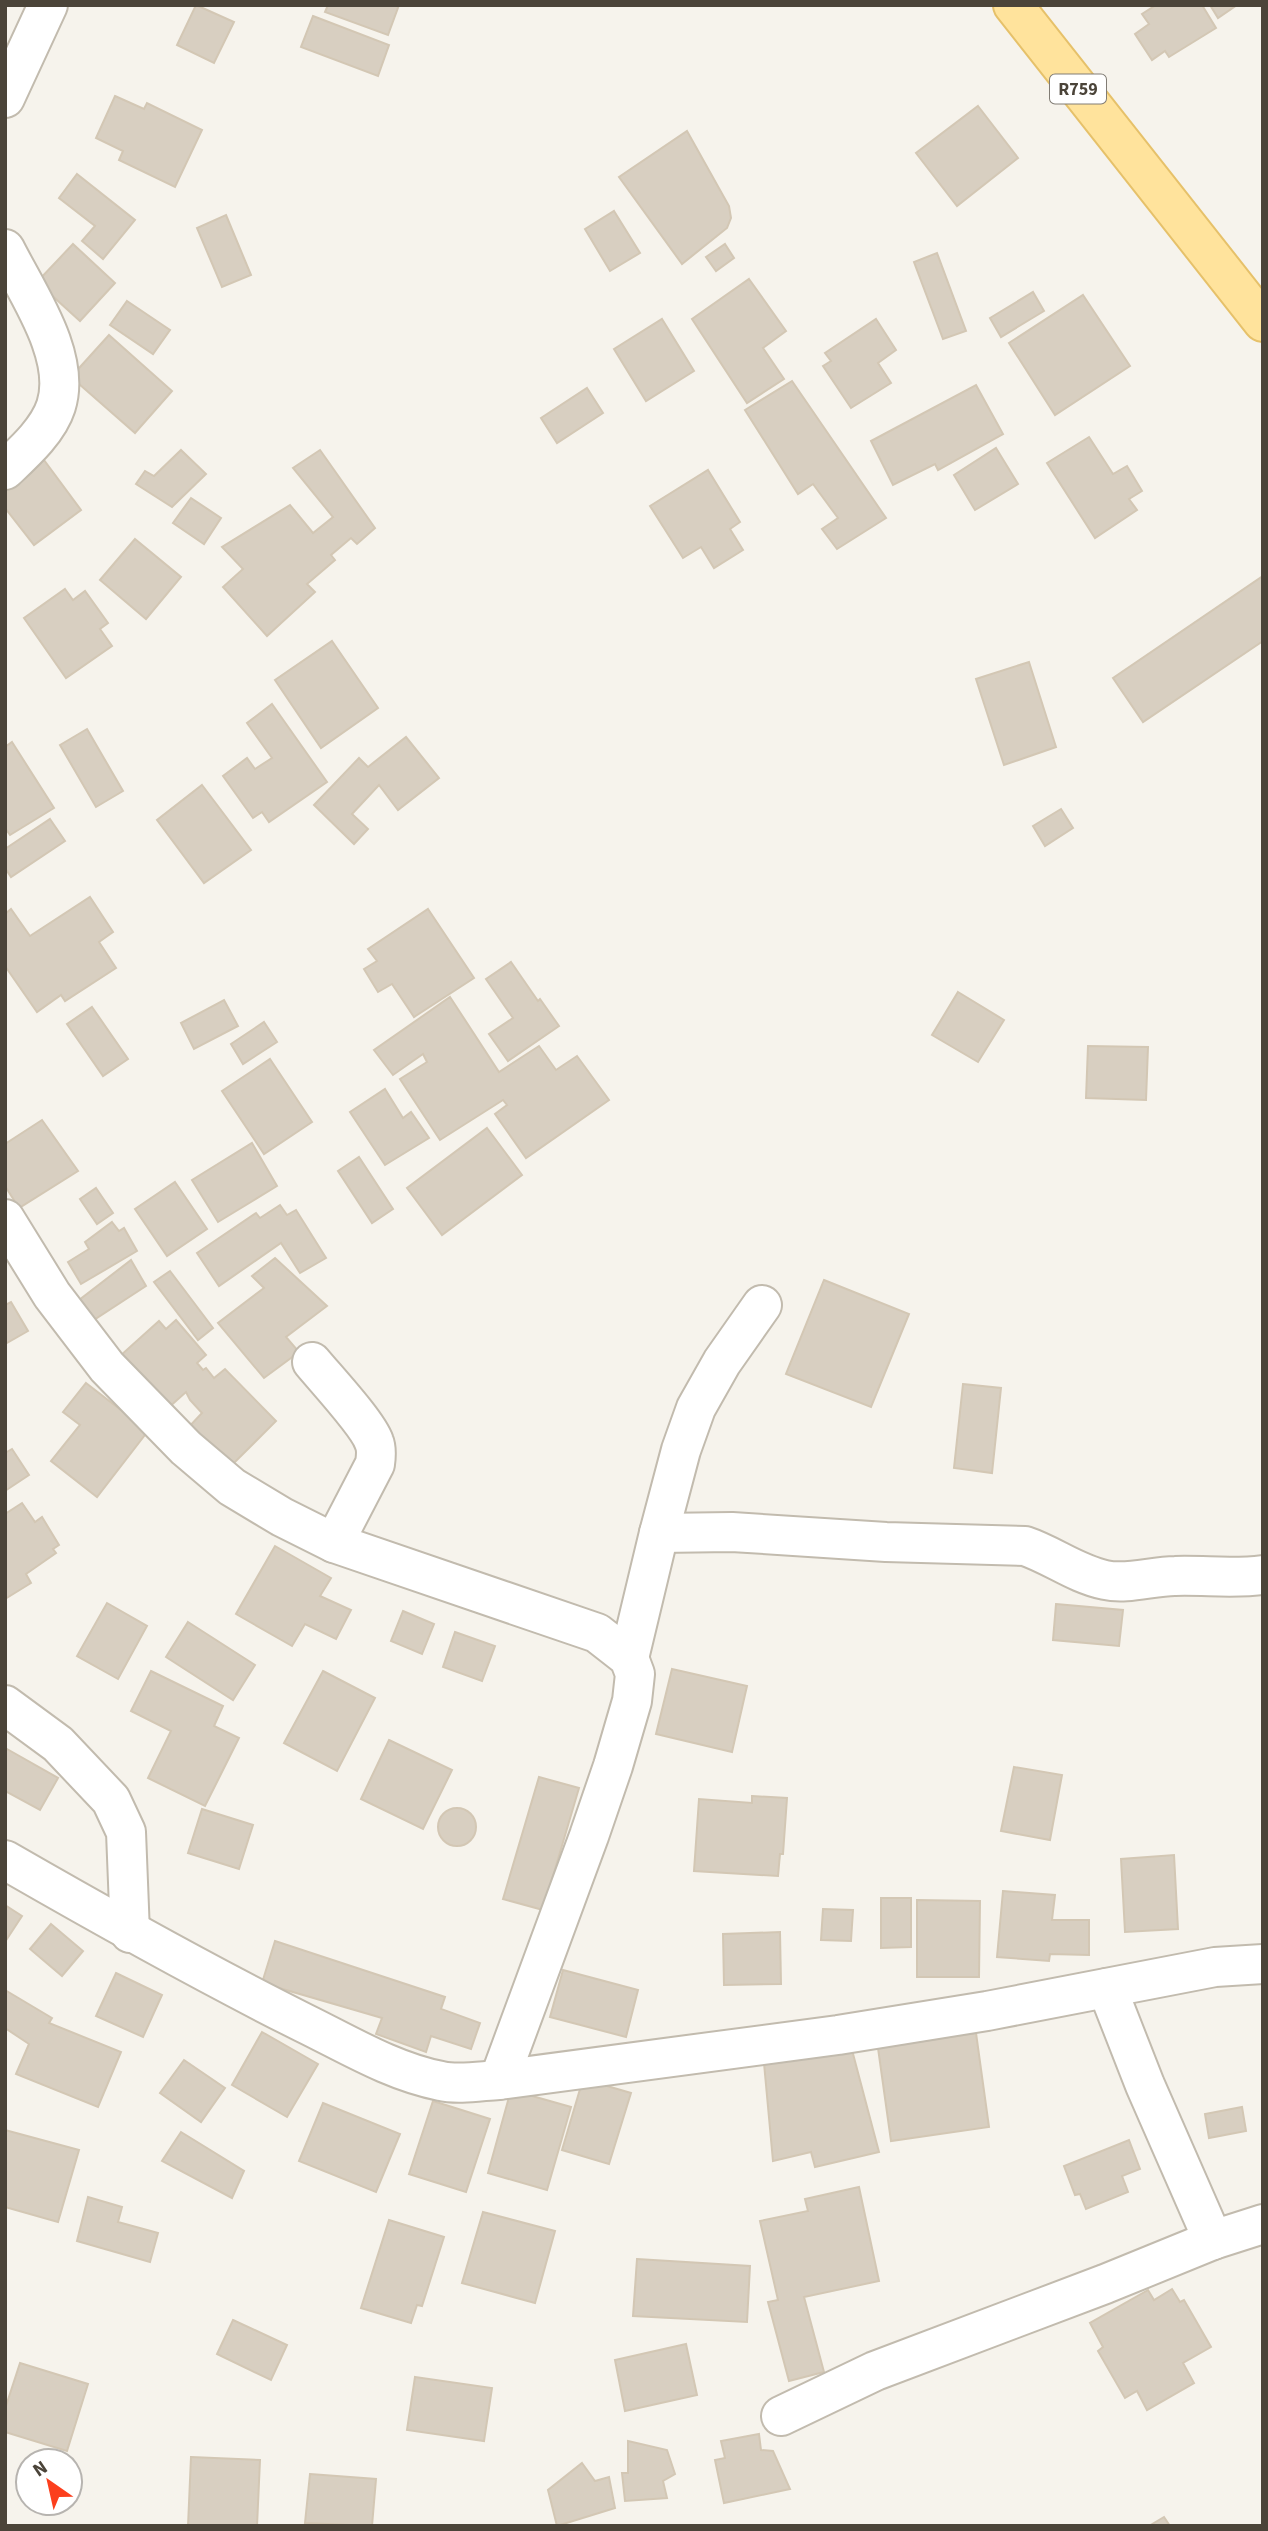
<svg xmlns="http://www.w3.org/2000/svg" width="1268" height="2531" font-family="'Source Sans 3',sans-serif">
  <rect width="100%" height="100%" fill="#f6f3ec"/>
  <g fill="#d8cfc1" stroke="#d3c7b4" stroke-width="2">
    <polygon points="196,5 234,22 214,63 177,45"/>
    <polygon points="328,5 399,5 388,35 325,12"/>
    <polygon points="1156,5 1202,5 1216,28 1169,57 1165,51 1152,60 1135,34 1149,24 1142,14"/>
    <polygon points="1210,5 1237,5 1218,18"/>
    <polygon points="313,16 389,45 378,76 301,47"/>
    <polygon points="115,96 144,109 147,103 202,130 175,187 119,160 123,151 96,138"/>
    <polygon points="978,106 1018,158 957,206 916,153"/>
    <polygon points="687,131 729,206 731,218 727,228 682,264 619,177"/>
    <polygon points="77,174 135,220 103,259 82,241 95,226 59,198"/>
    <polygon points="614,211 640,253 610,271 585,229"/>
    <polygon points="226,215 251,275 222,287 197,228"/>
    <polygon points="73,244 115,283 80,321 37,282"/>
    <polygon points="725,244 734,258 716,271 706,257"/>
    <polygon points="937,253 966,331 943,339 914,262"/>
    <polygon points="749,279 786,331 763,348 784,379 747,403 692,319"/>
    <polygon points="1033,292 1044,311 1001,337 990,318"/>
    <polygon points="1083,295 1130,366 1055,415 1009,343"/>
    <polygon points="127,301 170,330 153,354 110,325"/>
    <polygon points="662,319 694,371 646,401 614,349"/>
    <polygon points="876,319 896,350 878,363 891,383 851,408 823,366 831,361 825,353"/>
    <polygon points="109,335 172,391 135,433 71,377"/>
    <polygon points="792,381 886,518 837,549 822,529 838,518 813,484 798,494 745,410"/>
    <polygon points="976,385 1003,434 938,470 935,464 893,485 871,441"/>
    <polygon points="587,388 603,413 557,443 541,418"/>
    <polygon points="1089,437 1113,474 1127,466 1142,491 1129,499 1137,510 1095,538 1047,463"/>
    <polygon points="996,448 1018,484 975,510 954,475"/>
    <polygon points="181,450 206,474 172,507 136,484 145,471 154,476"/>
    <polygon points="320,450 375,528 357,544 351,538 331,555 335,560 307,584 315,592 267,636 223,587 243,569 222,547 290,505 313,533 333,517 293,468"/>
    <polygon points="44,460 81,510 34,545 5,508 5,490"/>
    <polygon points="708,470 740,522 730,529 743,550 714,568 701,547 683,558 650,506"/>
    <polygon points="191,498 221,518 204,544 173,523"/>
    <polygon points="135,539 181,577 146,619 100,580"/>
    <polygon points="1263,576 1263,641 1143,722 1113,678"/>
    <polygon points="65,589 73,600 85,591 108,623 100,629 112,646 66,678 24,618"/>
    <polygon points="332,641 378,708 321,748 275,680"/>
    <polygon points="1029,662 1056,747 1004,765 976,679"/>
    <polygon points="272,704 327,782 269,822 262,812 253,818 223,776 247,758 255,769 272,758 247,723"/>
    <polygon points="87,729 123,791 96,807 60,745"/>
    <polygon points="406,737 439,778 398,810 379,785 352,814 368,829 354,844 314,805 359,758 368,767"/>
    <polygon points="12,742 54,808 10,835 5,828 5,747"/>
    <polygon points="202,785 251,850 204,883 157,820"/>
    <polygon points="1061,809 1073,828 1045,846 1033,826"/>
    <polygon points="50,819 65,841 11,877 5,868 5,849"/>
    <polygon points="90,897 113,932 99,942 116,968 65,1001 61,995 37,1012 5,966 5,914 11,909 30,936"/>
    <polygon points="428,909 474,978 414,1017 392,984 378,992 364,969 377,961 368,949"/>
    <polygon points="511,962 538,1001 540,999 559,1026 508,1061 489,1034 513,1018 486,979"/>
    <polygon points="958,992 1004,1020 978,1062 932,1035"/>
    <polygon points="450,997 499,1072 539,1046 556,1070 577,1056 609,1100 526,1158 495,1114 507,1105 503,1100 440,1140 400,1079 427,1062 423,1054 393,1075 374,1050"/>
    <polygon points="224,1000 238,1026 194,1049 181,1023"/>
    <polygon points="92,1007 128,1059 103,1076 67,1024"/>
    <polygon points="264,1022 277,1042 243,1064 231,1044"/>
    <polygon points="1088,1046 1148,1047 1146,1100 1086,1098"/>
    <polygon points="270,1059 312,1122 264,1154 222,1091"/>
    <polygon points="385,1089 403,1118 411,1112 429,1138 385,1165 350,1112"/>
    <polygon points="42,1120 78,1171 19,1208 5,1186 5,1144"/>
    <polygon points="487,1128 522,1175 442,1235 407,1188"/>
    <polygon points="252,1143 277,1186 218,1222 192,1180"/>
    <polygon points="359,1157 393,1209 372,1223 338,1171"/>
    <polygon points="175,1182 207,1229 167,1256 135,1209"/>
    <polygon points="96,1188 113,1213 97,1224 80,1199"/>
    <polygon points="280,1205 287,1215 296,1210 326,1258 300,1273 281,1243 219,1286 197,1253 256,1213 260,1218"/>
    <polygon points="112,1222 119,1231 124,1228 137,1251 81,1284 68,1262 89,1249 85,1242"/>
    <polygon points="275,1258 327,1306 286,1337 299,1352 264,1378 218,1323 264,1288 252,1276"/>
    <polygon points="131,1260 146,1286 83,1327 70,1307"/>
    <polygon points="170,1271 213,1328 198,1340 154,1282"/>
    <polygon points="824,1280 909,1314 871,1407 786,1374"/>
    <polygon points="11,1302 28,1331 5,1344 5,1305"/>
    <polygon points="176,1320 206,1355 197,1363 203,1370 206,1368 214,1378 225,1369 276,1421 231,1466 187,1429 202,1413 190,1400 186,1392 168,1408 120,1356 159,1321 166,1329"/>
    <polygon points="86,1383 148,1431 97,1497 51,1461 80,1425 63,1412"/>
    <polygon points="963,1384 1001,1388 992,1473 954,1468"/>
    <polygon points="12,1449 29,1475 5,1491 5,1453"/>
    <polygon points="22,1503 35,1522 42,1517 59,1545 53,1549 56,1553 26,1574 31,1583 5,1599 5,1514"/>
    <polygon points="275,1546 331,1578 320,1596 351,1610 336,1639 305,1624 292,1646 236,1614"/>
    <polygon points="107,1603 147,1626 118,1679 77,1656"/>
    <polygon points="1056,1604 1123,1610 1119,1646 1053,1640"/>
    <polygon points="403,1611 434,1624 422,1654 391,1641"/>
    <polygon points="188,1622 255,1665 233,1700 166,1657"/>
    <polygon points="455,1632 495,1646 482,1681 443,1667"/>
    <polygon points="672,1669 747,1686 732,1752 656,1734"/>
    <polygon points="151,1671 223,1706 214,1726 239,1738 205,1806 148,1778 171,1731 131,1711"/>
    <polygon points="323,1671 375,1698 337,1771 284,1743"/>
    <polygon points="389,1740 452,1770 423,1829 361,1799"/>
    <polygon points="7,1749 58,1778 40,1810 5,1791 5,1753"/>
    <polygon points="1014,1767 1062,1775 1050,1840 1001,1831"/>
    <polygon points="539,1777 579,1788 543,1910 503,1899"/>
    <polygon points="752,1796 787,1798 783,1854 780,1854 778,1876 694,1871 699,1799 752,1803"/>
    <circle cx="457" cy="1827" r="19"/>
    <polygon points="202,1809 253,1825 239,1869 188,1853"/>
    <polygon points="1174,1855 1178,1929 1125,1932 1121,1859"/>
    <polygon points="1003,1891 1055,1895 1052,1920 1089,1920 1089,1955 1050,1954 1049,1961 997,1957"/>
    <polygon points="881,1898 911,1898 911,1947 881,1948"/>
    <polygon points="917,1900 980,1901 979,1977 917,1977"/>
    <polygon points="5,1905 22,1916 5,1942"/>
    <polygon points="823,1909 853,1910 851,1941 821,1940"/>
    <polygon points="51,1924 83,1951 62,1976 30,1949"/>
    <polygon points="780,1932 781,1984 724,1985 723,1934"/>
    <polygon points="275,1941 445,1997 441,2009 480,2023 471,2049 431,2036 426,2052 376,2034 382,2018 262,1983"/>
    <polygon points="563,1970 638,1990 626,2037 550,2017"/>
    <polygon points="116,1973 162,1995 143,2037 96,2016"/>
    <polygon points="5,1990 52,2018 49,2023 121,2052 98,2107 16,2074 29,2044 5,2028"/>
    <polygon points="262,2032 318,2064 287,2117 232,2085"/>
    <polygon points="976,2033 989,2127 891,2141 878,2048"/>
    <polygon points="852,2050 879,2152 815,2167 811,2152 773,2161 764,2063"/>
    <polygon points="184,2060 225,2088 201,2122 160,2093"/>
    <polygon points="583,2079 631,2093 609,2164 562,2150"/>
    <polygon points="511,2090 571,2107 547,2190 488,2173"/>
    <polygon points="433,2101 490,2119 466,2192 409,2174"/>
    <polygon points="323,2103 400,2134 376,2192 299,2161"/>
    <polygon points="1242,2107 1246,2131 1209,2138 1205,2114"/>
    <polygon points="5,2130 79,2150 58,2222 5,2207"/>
    <polygon points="181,2132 244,2171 232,2198 162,2161"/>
    <polygon points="1129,2140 1140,2169 1122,2176 1128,2192 1086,2209 1080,2194 1075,2195 1064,2166"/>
    <polygon points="859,2187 879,2281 804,2297 824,2372 789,2381 768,2302 778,2300 760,2221 808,2211 805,2199"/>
    <polygon points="88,2197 122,2207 118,2222 158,2233 150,2262 77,2241"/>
    <polygon points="483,2212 555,2231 535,2303 462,2283"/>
    <polygon points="389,2220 444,2237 422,2306 417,2305 411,2323 361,2308"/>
    <polygon points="637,2259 750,2266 747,2322 633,2316"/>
    <polygon points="1172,2289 1180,2302 1184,2300 1211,2347 1183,2363 1194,2383 1147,2410 1137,2391 1125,2398 1098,2351 1103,2347 1090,2323 1148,2290 1154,2300"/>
    <polygon points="233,2320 287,2345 271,2380 217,2354"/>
    <polygon points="686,2344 697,2395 625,2411 615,2360"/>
    <polygon points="20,2363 88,2384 67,2451 5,2432 5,2409"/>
    <polygon points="415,2377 492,2388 484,2441 407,2430"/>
    <polygon points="759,2434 761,2450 773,2451 790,2489 724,2503 715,2460 725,2458 721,2441"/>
    <polygon points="628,2441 667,2450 675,2474 663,2481 667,2498 625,2501 622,2473 628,2473"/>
    <polygon points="191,2457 260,2460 257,2526 188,2526"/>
    <polygon points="582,2463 595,2481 609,2477 615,2508 557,2526 548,2490"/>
    <polygon points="310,2474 376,2479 372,2526 305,2523"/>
    <polygon points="1164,2517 1170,2526 1149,2526"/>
  </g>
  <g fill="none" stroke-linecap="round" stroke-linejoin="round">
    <defs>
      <g id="minor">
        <polyline points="5,98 48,5"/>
        <path d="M5,249C27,293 72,356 56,406C48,431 23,453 5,470"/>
        <polyline points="5,1219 52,1295 107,1367 186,1448 232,1487 282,1517 334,1543 597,1633 629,1658 635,1674 632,1701 613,1766 589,1836 499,2080"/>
        <path d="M312,1362C326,1379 368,1424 374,1442C377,1449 376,1457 375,1464L334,1543"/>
        <path d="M659,1533L732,1532L886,1542L1025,1546C1052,1555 1076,1574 1105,1580C1128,1585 1152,1576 1175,1576C1205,1575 1233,1579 1263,1575"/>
        <polyline points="629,1658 659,1533 681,1450 696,1408 722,1362 762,1305"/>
        <polyline points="5,1705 58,1744 111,1800 126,1832 130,1933"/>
        <path d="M5,1860C104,1917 202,1972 304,2023C347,2044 393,2072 441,2081C458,2085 481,2081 499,2080L838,2035L987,2011L1215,1967L1263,1964"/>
        <polyline points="1107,1988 1145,2085 1213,2240"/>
        <polyline points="781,2416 875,2371 1105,2284 1213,2240 1263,2224"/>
      </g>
      <polyline id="major" points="1013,5 1263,322"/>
    </defs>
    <use href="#minor" stroke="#c2bbae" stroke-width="42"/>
    <use href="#major" stroke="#e6c16a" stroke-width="42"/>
    <use href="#minor" stroke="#fff" stroke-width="38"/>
    <use href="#major" stroke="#ffe39c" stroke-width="38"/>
  </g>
  <g text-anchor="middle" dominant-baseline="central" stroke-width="5" stroke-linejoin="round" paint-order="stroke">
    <rect fill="#fff" stroke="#817c74" stroke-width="2" x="1050" y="74.5" width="56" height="29" rx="5"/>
    <g font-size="18" font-weight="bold" fill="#4b4439">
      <text x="1078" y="89">R759</text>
    </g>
  </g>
  <rect width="1268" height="2531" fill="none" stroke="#4b4439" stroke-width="14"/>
  <g transform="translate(49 2482) rotate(326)"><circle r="33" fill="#ffffff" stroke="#b7b4b0" stroke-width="2"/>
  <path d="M0-5L12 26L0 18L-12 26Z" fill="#fc3f1d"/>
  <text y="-10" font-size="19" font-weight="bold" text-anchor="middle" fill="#4b4439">N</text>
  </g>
</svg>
